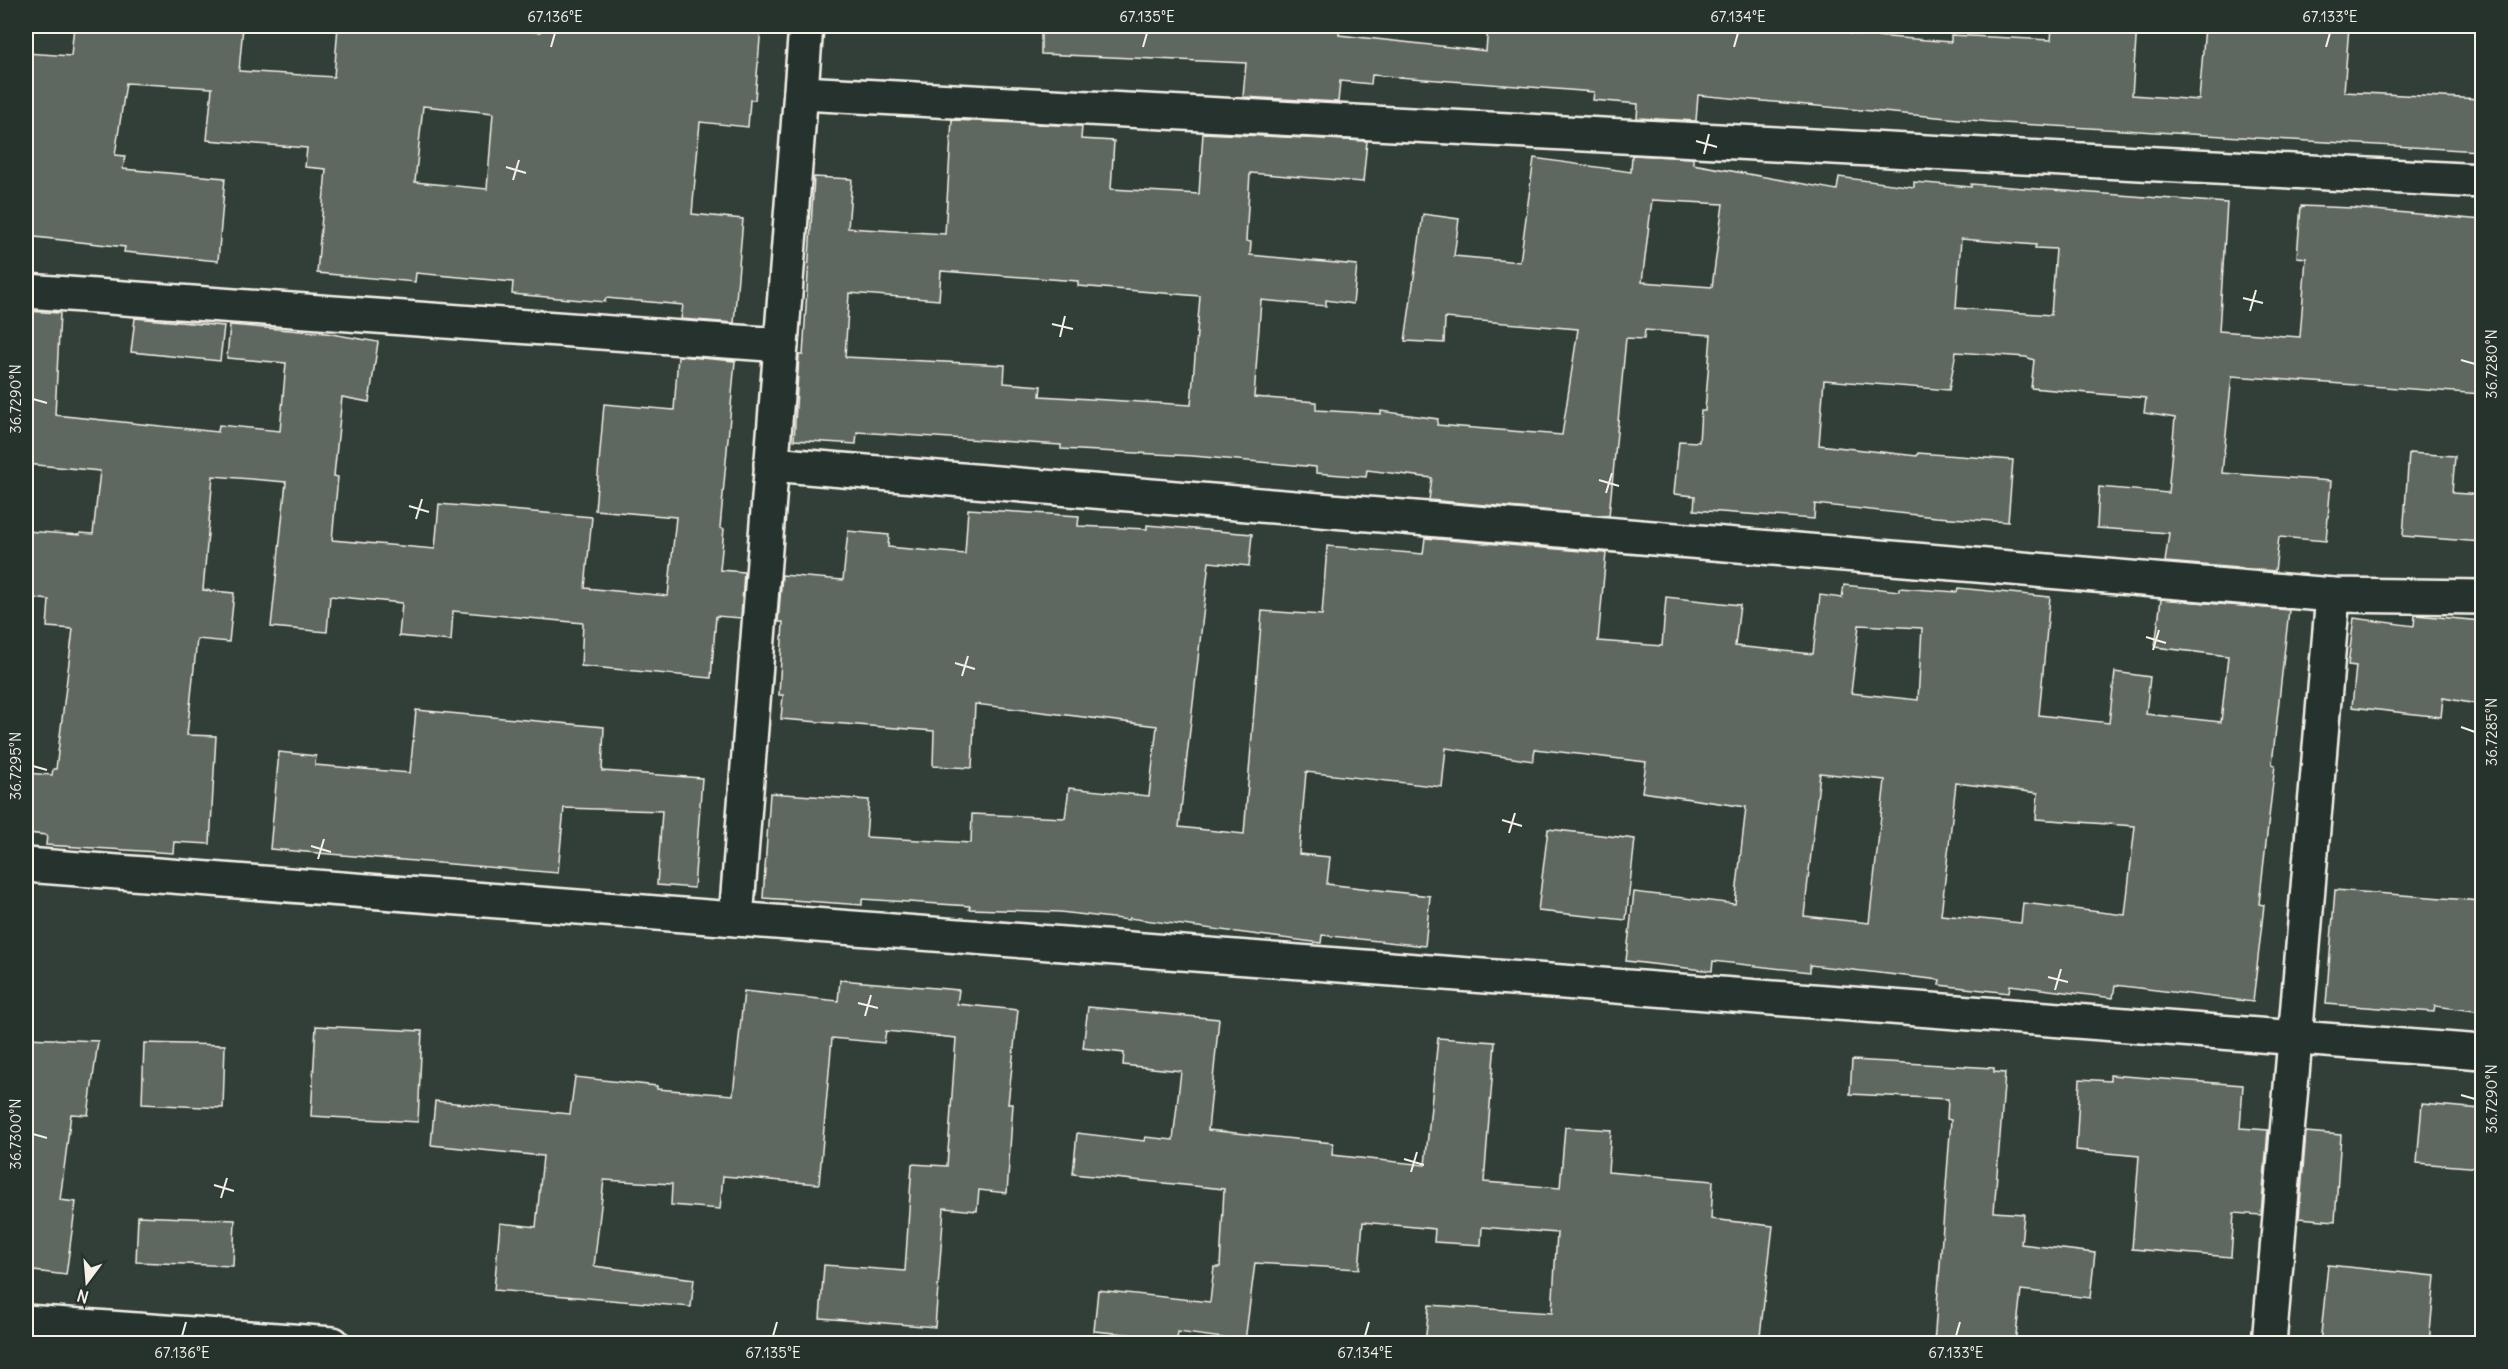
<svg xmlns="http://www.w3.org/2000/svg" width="2508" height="1369" font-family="Delius,sans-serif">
  <rect width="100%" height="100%" fill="#323e38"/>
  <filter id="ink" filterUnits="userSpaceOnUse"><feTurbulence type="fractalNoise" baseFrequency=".0167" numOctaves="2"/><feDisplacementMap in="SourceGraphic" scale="12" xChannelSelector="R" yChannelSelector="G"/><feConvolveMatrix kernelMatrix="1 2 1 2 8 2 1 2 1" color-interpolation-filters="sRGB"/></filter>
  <g filter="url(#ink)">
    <g fill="#5f6861" stroke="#f4f1e8" stroke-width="1.5" fill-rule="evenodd">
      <path d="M74,26H243L239,71L334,77L338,26H461L540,32L541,26H761L755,100H750L748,127L700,122L692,214L743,219L734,323L681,319L683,305L606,298L605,302L512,294L513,282L416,273L415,282L317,273L326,169L305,167L307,148L207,140L212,88L126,83L115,155L125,156L123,169L225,178L218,261L124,252L125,247L26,236V53L71,56ZM423,106L493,113L487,189L415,182Z"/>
      <polygon points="1041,26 1340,26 1339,35 1486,51 1488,26 1852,26 1851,34 1951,42 1951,35 2051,40 2052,26 2137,26 2132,95 2199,100 2205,26 2349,26 2344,92 2481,99 2479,151 2002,123 1698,95 1696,121 1637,118 1638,104 1593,100 1594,92 1372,75 1371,84 1340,81 1338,102 1243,97 1246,63 1041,54"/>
      <path d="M952,120L1082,126L1081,139L1114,141L1111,189L1199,194L1203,133L1367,141L1363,182L1250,173L1246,241L1251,242L1250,255L1357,265L1353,304L1326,300V306L1261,300L1254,397L1316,402V410L1381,414V411L1438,419L1437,425L1562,435L1578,329L1445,318L1444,343L1405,341L1423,214L1459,219L1454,256L1520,262L1534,158L1631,172L1632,155L1693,158V164L1837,190L1839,177L1914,187V182L1971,187V184L2227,203L2219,331L2300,337L2306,258L2297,257L2301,206L2353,208L2482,220V394L2232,376L2222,473L2331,481L2326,541L2279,537L2275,571L2165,562L2169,533L2097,528L2099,487L2168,493L2175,418L2144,413L2146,398L2031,388L2034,360L2026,357L1956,352L1949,390L1824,380L1819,445L1917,456L1918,453L2013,460L2008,522L1936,517L1815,504L1814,519L1694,510L1695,496L1674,494L1679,441L1699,442L1701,411H1705L1711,335L1645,330L1644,339L1626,338L1609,516L1429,500L1432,478L1367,470L1366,477L1316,473V467L1193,456L1061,449V445L857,432L856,444L794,440L799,355H803L814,177L852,179L848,228L945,234ZM1652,200L1723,204L1712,287L1642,282ZM1961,239L2036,245L2035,248L2056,249L2051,315L1956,308ZM941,271L1078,281V286L1200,296L1191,405L1040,396L1041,386L1004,383L1005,365L845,357L849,293L939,300Z"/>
      <polygon points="26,311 60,313 55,415 218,432 219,425 280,431 286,363 227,358 230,325 326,333 378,342 369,402 342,397 334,476 338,477 332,540 435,549 439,504 592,517 585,588 668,596 676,517 595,510 604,404 674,410 678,356 735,361 720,528 724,529 720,570 744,572 741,618 716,616 711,678 581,666 583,623 453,611 451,641 399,636 402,603 330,596 327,632 271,627 286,482 213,476 203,590 234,593 229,642 197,639 187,735 216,736 210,844 174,842 173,853 46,845 47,835 26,833 26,773 52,775 53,769 56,769 73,629 47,627 49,600 26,597 26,531 80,535 80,533 93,534 100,471 26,464"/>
      <polygon points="135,318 224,326 220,361 131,352"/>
      <polygon points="2409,453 2455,456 2452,493 2482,495 2482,542 2403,536"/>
      <path d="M968,509L1079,516L1078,526L1147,529V525L1252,534L1249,566L1209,562L1179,827L1244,834L1262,611L1322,615L1327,546L1423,554L1425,538L1606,553L1598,641L1662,646L1666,597L1740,605L1735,646L1813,654L1820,595L1842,598L1844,585L1899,591V588L1957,592L1958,588L2050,597L2039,715L2109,723L2115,672L2150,677L2146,714L2221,722L2228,656L2155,647L2161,599L2289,610L2272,764L2275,765L2259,904L2264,905L2253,1002L2115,985L2113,998L2010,985L2009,993L1939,985L1940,980L1810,965V972L1713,961L1712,971L1626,961L1634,892L1735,904L1746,807L1642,792L1646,762L1535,749L1533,761L1446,748L1442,787L1306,772L1299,854L1330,857L1327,884L1430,896L1425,946L1322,935L1321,943L1129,918V920L1060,912L969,909L970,906L862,899V905L763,898L770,793L869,800L866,837L971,843L972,814L1065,818L1069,788L1149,796L1157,726L975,704L972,768L933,766L934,731L781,719L783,695H779L783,622H778L782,575L843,580L848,531L889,535L888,547L965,554ZM1859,625L1922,628L1918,700L1851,693ZM1820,773L1885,780L1869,923L1804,916ZM1956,783L2038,793L2036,819L2135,826L2125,915L2023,903L2021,923L1941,915Z"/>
      <polygon points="2415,615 2482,621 2482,705 2443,698 2441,717 2352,707 2356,666 2348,665 2354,618 2414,626"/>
      <polygon points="416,710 604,727 602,771 702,778 694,888 657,885 662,811 564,808 558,873 270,849 279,752 316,756 315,765 410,773"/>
      <polygon points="1548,829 1635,839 1626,920 1538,911"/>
      <polygon points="2335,890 2482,901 2482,1012 2435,1006 2434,1012 2326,1004"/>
      <polygon points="840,980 959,990 957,1004 1018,1010 1008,1104 1013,1104 1007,1193 979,1190 977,1211 944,1208 935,1327 820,1318 824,1265 905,1271 912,1164 947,1166 956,1038 886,1031 884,1043 832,1038 819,1184 723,1176 720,1209 671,1205 672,1184 604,1180 594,1266 694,1279 691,1307 494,1290 500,1223 536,1227 543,1156 431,1145 435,1101 570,1114 575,1077 657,1086 657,1089 733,1095 744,991 838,1001"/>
      <polygon points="1088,1007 1219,1019 1208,1130 1333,1143 1332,1155 1425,1165 1438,1038 1495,1042 1484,1182 1560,1188 1565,1127 1611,1130 1608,1172 1713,1181 1711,1219 1773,1226 1759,1344 1425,1344 1429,1305 1552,1313 1557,1233 1482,1227 1481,1245 1434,1242 1435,1229 1363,1222 1359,1269 1255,1263 1245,1341 1178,1332 1177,1339 1094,1331 1098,1290 1210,1302 1214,1267 1220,1267 1224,1189 1073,1174 1077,1133 1144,1141 1145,1137 1173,1140 1181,1071 1123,1065 1124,1053 1083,1048"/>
      <polygon points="316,1026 422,1031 418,1122 311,1116"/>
      <polygon points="26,1038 98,1041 88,1115 71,1114 60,1200 76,1202 66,1275 26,1270 31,1227 26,1226"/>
      <polygon points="144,1043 225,1045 223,1108 142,1104"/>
      <polygon points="1852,1060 1994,1068 1994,1072 2005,1073 1994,1212 2024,1214 2021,1244 2095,1253 2090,1298 2021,1290 2015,1344 1934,1344 1951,1120 1947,1119 1948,1099 1850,1094"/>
      <polygon points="2110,1075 2243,1085 2240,1128 2268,1130 2261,1215 2234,1213 2231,1257 2132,1249 2139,1156 2076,1150 2080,1079 2110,1081"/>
      <polygon points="2422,1104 2482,1109 2482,1168 2417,1163"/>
      <polygon points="2306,1132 2341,1135 2335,1221 2299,1218"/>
      <polygon points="138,1216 235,1220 233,1266 136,1262"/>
      <polygon points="2328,1265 2435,1276 2429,1344 2320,1344"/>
    </g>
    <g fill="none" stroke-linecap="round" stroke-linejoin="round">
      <defs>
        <g id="street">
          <polyline points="801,93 2482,181"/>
          <polyline points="26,291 781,345"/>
          <polyline points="771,464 2333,595 2482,597"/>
          <polyline points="26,865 2482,1052"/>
          <polyline points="736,919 806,26"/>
          <polyline points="26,1322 333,1344"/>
          <polyline points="2269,1344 2333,595"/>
        </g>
      </defs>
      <use href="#street" stroke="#f4f1e8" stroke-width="38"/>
      <use href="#street" stroke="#26332d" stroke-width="33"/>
    </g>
  </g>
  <path fill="none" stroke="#f4f1e8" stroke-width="2" d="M551,47L555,33M1143,47L1147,33M1734,47L1738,33M2326,47L2330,33M1696,141L1717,147M1704,154L1709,134M506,167L526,173M513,180L519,160M2243,298L2263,303M2250,311L2256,290M1052,324L1073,329M1060,337L1065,316M2461,360L2475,364M33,399L47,403M1599,480L1619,486M1606,493L1612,473M409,506L429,512M416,519L422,499M2146,637L2166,643M2153,650L2159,630M955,663L975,669M962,676L968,656M2461,727L2475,732M33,766L47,770M1502,820L1522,826M1509,833L1515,813M311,846L331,852M318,859L324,839M2048,977L2068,982M2055,990L2061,969M858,1003L878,1008M865,1016L871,995M2461,1095L2475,1099M33,1134L47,1138M1404,1159L1424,1165M1411,1172L1417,1152M214,1185L234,1191M221,1198L227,1178M182,1336L186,1322M773,1336L777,1322M1365,1336L1369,1322M1956,1336L1960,1322"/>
  <rect width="2508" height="1369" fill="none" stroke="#26332d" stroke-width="66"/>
  <g transform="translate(87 1282) rotate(196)" stroke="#26332d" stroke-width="4.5" paint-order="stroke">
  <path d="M0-4.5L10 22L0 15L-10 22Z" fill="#f4f1e8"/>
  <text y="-9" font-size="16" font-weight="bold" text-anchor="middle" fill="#f4f1e8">N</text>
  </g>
  <rect x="33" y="33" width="2442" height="1303" fill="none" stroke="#f4f1e8" stroke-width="2"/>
  <g font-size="15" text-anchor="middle" fill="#f4f1e8">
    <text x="555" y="22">67.136°E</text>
    <text x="1147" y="22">67.135°E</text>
    <text x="1738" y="22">67.134°E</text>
    <text x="2330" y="22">67.133°E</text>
    <text transform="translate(2492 364) rotate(-90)" y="5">36.7280°N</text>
    <text transform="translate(16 399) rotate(-90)" y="5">36.7290°N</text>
    <text transform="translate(2492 732) rotate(-90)" y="5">36.7285°N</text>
    <text transform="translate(16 766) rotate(-90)" y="5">36.7295°N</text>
    <text transform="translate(2492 1099) rotate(-90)" y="5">36.7290°N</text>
    <text transform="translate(16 1134) rotate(-90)" y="5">36.7300°N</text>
    <text x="182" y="1358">67.136°E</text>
    <text x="773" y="1358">67.135°E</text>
    <text x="1365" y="1358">67.134°E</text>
    <text x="1956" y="1358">67.133°E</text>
  </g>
</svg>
